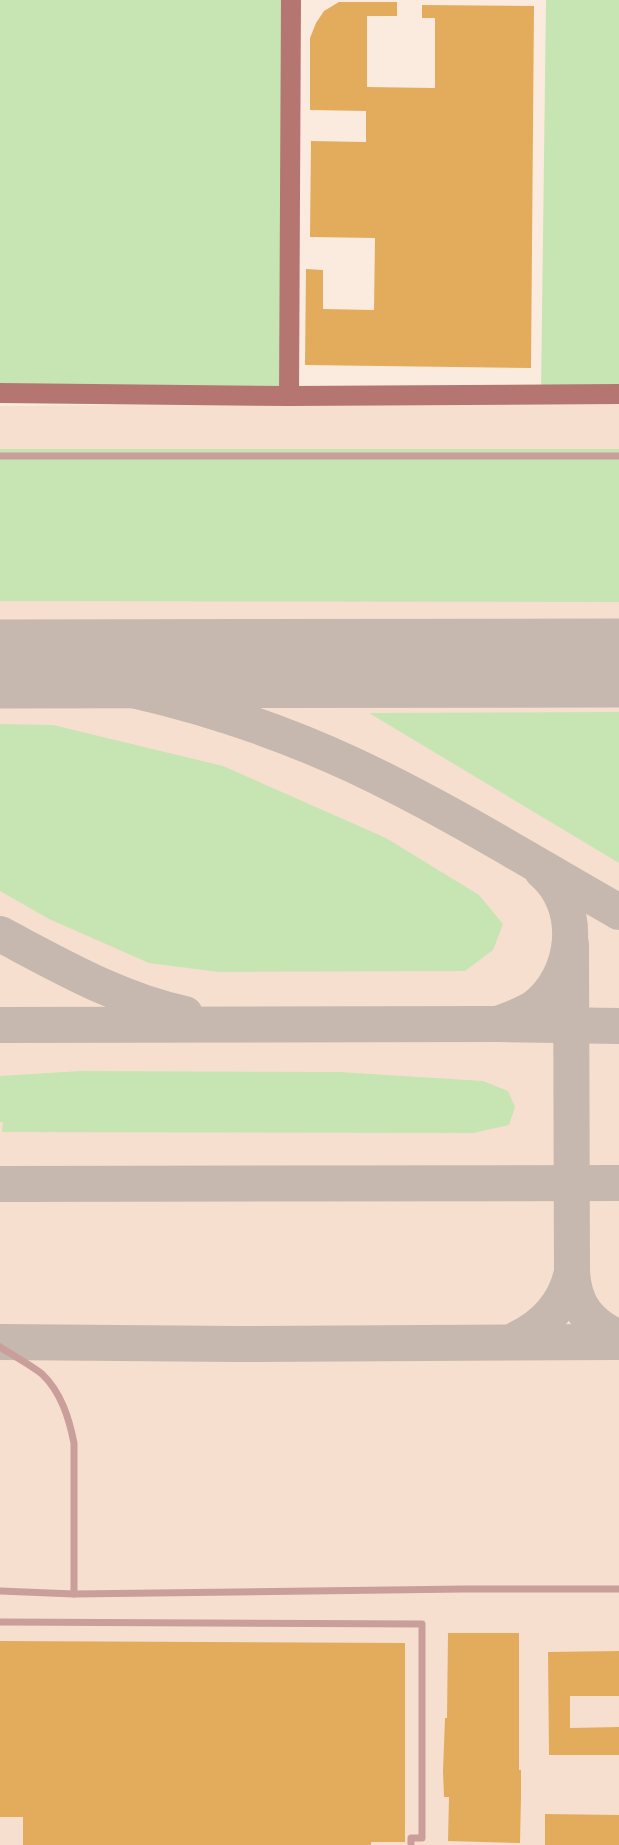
<svg xmlns="http://www.w3.org/2000/svg" width="619" height="1845" font-family="Cabin,sans-serif">
  <rect width="100%" height="100%" fill="#fbebdf"/>
  <polygon fill="#f6dfcf" points="290,403 619,403 619,1845 0,1845 0,406"/>
  <g fill="#c6e5b2">
    <polygon points="0,0 291,0 289,396 0,393"/>
    <polygon points="546,0 619,0 619,393 541,394"/>
    <polygon points="0,449 619,449 619,602 0,601"/>
    <polygon points="619,712 619,863 369,713"/>
    <polygon points="0,724 53,725 223,766 386,838 479,895 503,924 493,950 465,971 219,972 149,963 49,919 0,891"/>
    <polygon points="81,1071 339,1072 483,1081 508,1091 515,1107 509,1125 473,1133 2,1132 3,1122 0,1122 0,1076"/>
  </g>
  <g fill="none" stroke-linecap="round" stroke-linejoin="round">
    <g stroke="#c6b8ae" stroke-width="36">
      <path d="M0,669C45,676 92,680 137,691C211,708 284,733 353,765C445,808 531,862 619,912"/>
      <path d="M0,934C59,965 119,1000 185,1014"/>
      <path d="M500,1023C511,1019 523,1015 534,1008C577,976 584,906 542,871"/>
      <polyline points="0,1025 498,1024 619,1026"/>
      <polyline points="0,1184 619,1183"/>
      <path d="M572,1272C574,1306 589,1324 619,1338"/>
      <path d="M517,1339C546,1325 565,1304 572,1272L571,944"/>
      <polyline points="0,1342 237,1344 619,1342"/>
    </g>
    <polyline stroke="#c6b8ae" stroke-width="89" points="0,664 619,663"/>
  </g>
  <g fill="#e3ac5c">
    <polygon points="339,2 397,2 397,16 367,16 367,87 435,88 435,18 422,18 422,5 534,6 531,368 305,365 306,269 323,270 323,309 374,310 375,238 310,237 311,141 366,142 366,111 310,110 310,38 316,23 324,11"/>
    <polygon points="448,1633 519,1633 519,1770 521,1770 521,1796 520,1843 448,1841 449,1797 444,1797 443,1771 445,1718 447,1718"/>
    <polygon points="0,1641 405,1643 405,1842 371,1842 371,1845 23,1845 23,1817 0,1817"/>
    <polygon points="619,1651 619,1696 570,1696 570,1728 619,1727 619,1755 549,1755 548,1652"/>
    <polygon points="545,1814 619,1815 619,1845 545,1845"/>
  </g>
  <g fill="none" stroke-linecap="round" stroke-linejoin="round">
    <g stroke="#ca9e9b" stroke-width="7">
      <polyline points="0,456 619,456"/>
      <path d="M0,1347C12,1355 31,1365 42,1374C61,1392 69,1418 74,1443V1594"/>
      <polyline points="0,1591 74,1594 464,1589 619,1589"/>
      <polyline points="0,1622 422,1624 422,1838 411,1838 411,1845"/>
    </g>
    <g stroke="#b57672" stroke-width="20">
      <polyline points="0,393 289,396 619,394"/>
      <polyline points="289,396 291,0"/>
    </g>
  </g>
</svg>
